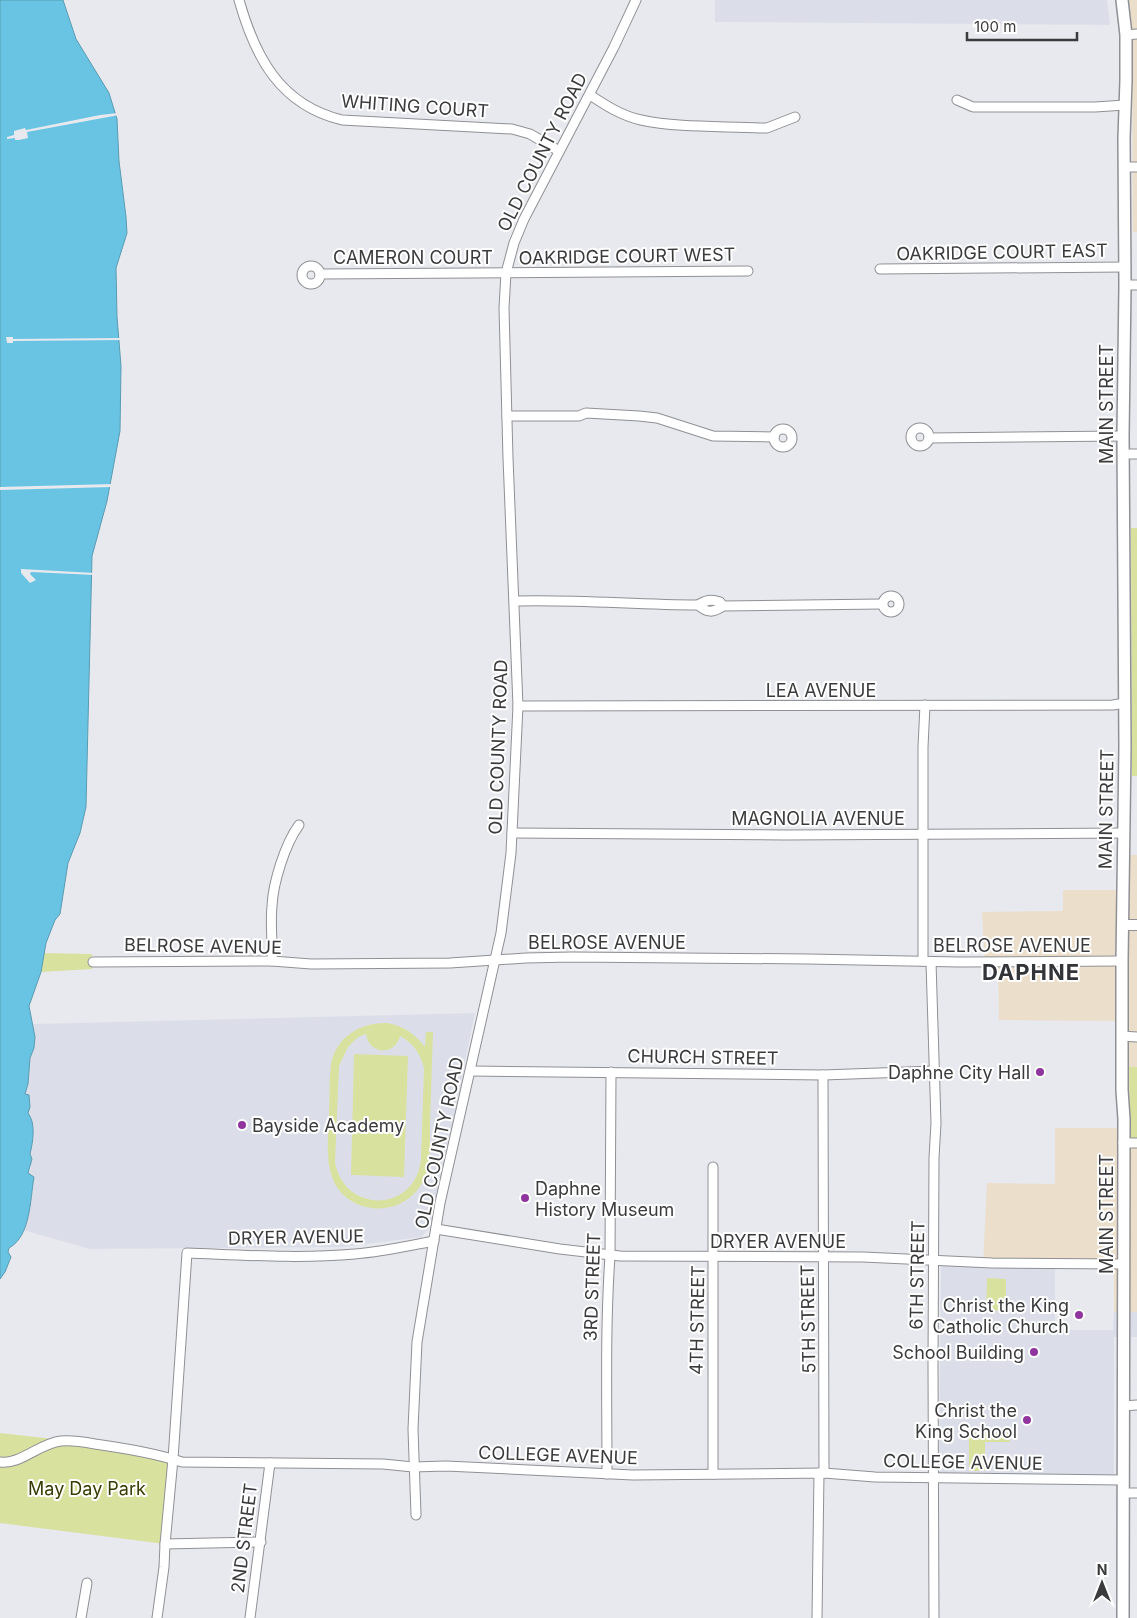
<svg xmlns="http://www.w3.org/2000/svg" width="1137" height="1618" font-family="Inter,sans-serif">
  <rect width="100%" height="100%" fill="#e8e9ee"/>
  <g fill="#ebdeca">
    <polygon points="1127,0 1137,0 1137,232 1133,232 1132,28"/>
    <polygon points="1127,855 1137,855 1137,1067 1129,1067 1130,1137 1137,1138 1137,1312 1114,1312 1114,1269 983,1266 987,1183 1055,1184 1055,1128 1119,1128 1119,1021 999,1020 998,966 985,966 982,912 1063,911 1063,890 1127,890"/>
  </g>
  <g fill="#dbdee9">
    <polygon points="715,0 1107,0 1110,25 715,22"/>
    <polygon points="475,1013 431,1227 421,1237 343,1247 90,1249 23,1230 28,1216 34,1177 28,1174 31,1169 29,1154 32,1146 32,1118 28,1113 25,1094 28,1084 30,1058 34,1048 33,1024"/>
    <polygon points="941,1265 1055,1268 1055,1330 1113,1330 1114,1312 1137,1312 1137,1337 1114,1337 1114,1475 939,1473"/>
  </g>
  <g fill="#d9e19f" fill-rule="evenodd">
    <polygon points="1131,528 1137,528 1137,776 1132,776"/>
    <polygon points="39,953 92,954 92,969 41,972"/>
    <path d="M387,1023C404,1026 415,1034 425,1047L426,1032H433C432,1062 431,1093 430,1123C430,1139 431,1157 427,1172C422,1188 410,1201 394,1206C382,1210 369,1209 357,1204C321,1187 328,1146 329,1113C330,1097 329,1080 331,1064C336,1037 361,1022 387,1023ZM366,1034C369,1055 395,1056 400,1036C413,1043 420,1053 424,1068L421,1159C416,1212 346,1215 335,1163L339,1066L348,1047L358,1037Z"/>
    <polygon points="354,1054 408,1056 404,1177 351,1175"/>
    <polygon points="1129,1067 1137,1067 1137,1138 1130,1138"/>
    <polygon points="987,1278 1006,1279 1006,1311 986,1310"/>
    <polygon points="0,1433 62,1440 173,1459 165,1544 0,1523"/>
    <polygon points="969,1433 1010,1433 1010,1442 985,1442 985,1471 969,1471"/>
  </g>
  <path fill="#69c4e3" stroke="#5b9bb1" d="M0,0H63L76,39L109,93L117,119L119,161L126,217L127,233L116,268L117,317L121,366L120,431L107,501L92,556L86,807L80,833L68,863L60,914L55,920L46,943L41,972L29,1006L35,1037L34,1048L30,1058L28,1084L25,1094L29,1095L30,1107L28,1113C36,1123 33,1142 30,1154L32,1159L28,1173L34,1177C30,1199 31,1236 9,1248L8,1252L11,1257L5,1272L0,1279Z"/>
  <g fill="#e8e9ee">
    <polygon points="118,113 119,115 27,132 28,138 19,140 15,140 15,138 7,139 7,137 14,135 14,131 25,128 26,130 100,115"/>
    <polygon points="6,337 13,337 13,339 121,338 121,340 13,341 13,343 7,343"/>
    <polygon points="113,484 112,487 0,490 0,487"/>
    <polygon points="21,569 95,573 95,575 31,572 30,574 36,580 30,583 21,573"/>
  </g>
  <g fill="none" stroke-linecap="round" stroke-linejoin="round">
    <defs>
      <g id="minor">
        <path d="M239,0C255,57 280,105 342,120L512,129L530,134L559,151"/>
        <polyline points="1126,35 1137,34"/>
        <path d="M590,95C605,105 622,116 641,120C677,128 723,126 760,128H767L795,117"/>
        <polyline points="957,100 973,107 1095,107 1125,105"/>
        <polyline points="1124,167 1137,167"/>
        <circle cx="311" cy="275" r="9"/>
        <polyline points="880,269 1124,267"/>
        <polyline points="320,274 748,271"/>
        <polyline points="1125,285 1137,285"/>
        <polyline points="507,416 579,416 586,413 639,416 657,418 713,436 774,437"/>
        <circle cx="920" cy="437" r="9"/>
        <circle cx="783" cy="438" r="9"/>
        <polyline points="929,438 1123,436"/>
        <polyline points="1124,454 1137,454"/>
        <circle cx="891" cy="604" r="8"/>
        <path d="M515,601C576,599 637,605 698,605C707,613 713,613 723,606L882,604"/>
        <path d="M698,605C706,600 711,599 720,602L723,606"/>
        <polyline points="518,706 1113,705 1125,703"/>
        <polyline points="512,833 785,835 1124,833"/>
        <path d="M272,961C273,943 270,925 272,906C273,883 285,844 299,825"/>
        <polyline points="923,961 923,747 925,705"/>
        <polyline points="93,962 272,961 311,964 450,963 526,958 572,957 808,959 959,962 1122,961"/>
        <polyline points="931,962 936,1123 934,1158 933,1365 934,1618"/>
        <polyline points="1122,1036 1137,1037"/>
        <polyline points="471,1071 823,1075 934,1071"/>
        <polyline points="823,1075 824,1473"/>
        <polyline points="1123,1143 1137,1143"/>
        <polyline points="436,1229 560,1249 620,1256 863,1257 992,1263 1122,1264"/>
        <polyline points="1123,1406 1137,1405"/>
        <path d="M0,1462C20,1465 40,1443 61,1441C72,1440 84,1442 95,1444C124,1448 154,1453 182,1462L383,1464L413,1467L446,1466L633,1475L824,1473L875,1477L1122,1480"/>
        <path d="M607,1474C607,1401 605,1328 610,1256L611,1072"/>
        <polyline points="713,1474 713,1167"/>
        <polyline points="1124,1493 1137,1493"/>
        <polyline points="416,1515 413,1429 417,1342 440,1203 501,933 511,853 518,706 508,458 504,308 506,273 514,243 524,219 614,47 636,0"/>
        <polyline points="165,1544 261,1542"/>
        <polyline points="81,1618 87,1583"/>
        <path d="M157,1618L164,1567L165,1544L173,1459L187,1253C243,1255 299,1259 355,1254C382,1252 408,1246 434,1241"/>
        <polyline points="250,1618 270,1463"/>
        <polyline points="817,1618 819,1473"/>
      </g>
      <polyline id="tertiary" points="1122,925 1137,925"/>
      <polyline id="secondary" points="1122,0 1126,35 1126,80 1124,138 1125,285 1123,436 1125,747 1122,961 1122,1090 1124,1119 1123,1618"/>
    </defs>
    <use href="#minor" stroke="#8f9095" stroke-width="11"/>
    <use href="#tertiary" stroke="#8f9095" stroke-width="12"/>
    <use href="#secondary" stroke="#8f9095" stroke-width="14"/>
    <use href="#minor" stroke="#fff" stroke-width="9"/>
    <use href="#tertiary" stroke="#fff" stroke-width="10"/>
    <use href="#secondary" stroke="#fff" stroke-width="11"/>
  </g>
  <g fill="#90349e" stroke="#fff" stroke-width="2">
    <circle cx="1040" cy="1072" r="5"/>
    <circle cx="242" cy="1125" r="5"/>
    <circle cx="525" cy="1198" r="5"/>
    <circle cx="1079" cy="1315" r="5"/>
    <circle cx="1034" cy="1352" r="5"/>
    <circle cx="1027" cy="1420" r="5"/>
  </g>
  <g text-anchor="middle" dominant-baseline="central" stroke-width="4" stroke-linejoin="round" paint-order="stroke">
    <g font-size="18" fill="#3b3b3d" stroke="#fff">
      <text transform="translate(415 106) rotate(4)">WHITING COURT</text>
      <text transform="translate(542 152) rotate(-63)">OLD COUNTY ROAD</text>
      <text transform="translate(1002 252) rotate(-1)">OAKRIDGE COURT EAST</text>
      <text transform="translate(627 256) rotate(-1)">OAKRIDGE COURT WEST</text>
      <text x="413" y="257">CAMERON COURT</text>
      <text transform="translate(1106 404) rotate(-90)">MAIN STREET</text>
      <text x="821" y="690">LEA AVENUE</text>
      <text transform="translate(498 747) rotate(-88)">OLD COUNTY ROAD</text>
      <text transform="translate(1106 809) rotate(-89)">MAIN STREET</text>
      <text x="818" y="818">MAGNOLIA AVENUE</text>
      <text x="607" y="942">BELROSE AVENUE</text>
      <text x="1012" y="945">BELROSE AVENUE</text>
      <text transform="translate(203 946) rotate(1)">BELROSE AVENUE</text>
      <text transform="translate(703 1057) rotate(1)">CHURCH STREET</text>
      <text transform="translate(439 1143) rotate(-78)">OLD COUNTY ROAD</text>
      <text transform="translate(1106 1214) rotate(-90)">MAIN STREET</text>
      <text transform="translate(296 1237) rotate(-1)">DRYER AVENUE</text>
      <text x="778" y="1241">DRYER AVENUE</text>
      <text transform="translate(917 1275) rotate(-89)">6TH STREET</text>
      <text transform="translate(592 1287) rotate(-88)">3RD STREET</text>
      <text transform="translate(808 1319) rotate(-91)">5TH STREET</text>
      <text transform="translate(697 1320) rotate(-89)">4TH STREET</text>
      <text transform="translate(558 1455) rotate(2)">COLLEGE AVENUE</text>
      <text transform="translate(963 1462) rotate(1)">COLLEGE AVENUE</text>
      <text transform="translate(244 1538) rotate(-83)">2ND STREET</text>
    </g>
    <g font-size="18" fill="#3b3b3d" stroke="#fff" text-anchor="end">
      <text x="1030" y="1072">Daphne City Hall</text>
      <text x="252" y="1125" text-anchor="start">Bayside Academy</text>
      <text x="535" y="1188" text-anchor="start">Daphne<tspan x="535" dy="21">History Museum</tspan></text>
      <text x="1069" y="1305">Christ the King<tspan x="1069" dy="21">Catholic Church</tspan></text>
      <text x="1024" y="1352">School Building</text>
      <text x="1017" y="1410">Christ the<tspan x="1017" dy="21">King School</tspan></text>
    </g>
    <g font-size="18" fill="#393c00" stroke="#fff">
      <text x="87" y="1488">May Day Park</text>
    </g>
    <g font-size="22" font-weight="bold" letter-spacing="1" fill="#333438" stroke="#fff">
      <text x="1031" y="972">DAPHNE</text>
    </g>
  </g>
  <g transform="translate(1102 1583)" stroke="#ffffff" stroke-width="4" paint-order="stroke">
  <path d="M0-4L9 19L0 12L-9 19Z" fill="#3b3b3d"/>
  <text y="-8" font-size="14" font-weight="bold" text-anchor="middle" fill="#3b3b3d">N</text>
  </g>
  <path d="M967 32v8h110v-8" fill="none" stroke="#3b3b3d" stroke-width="2.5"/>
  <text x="974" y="32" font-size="15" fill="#3b3b3d" stroke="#ffffff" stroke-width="4" paint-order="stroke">100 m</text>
</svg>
